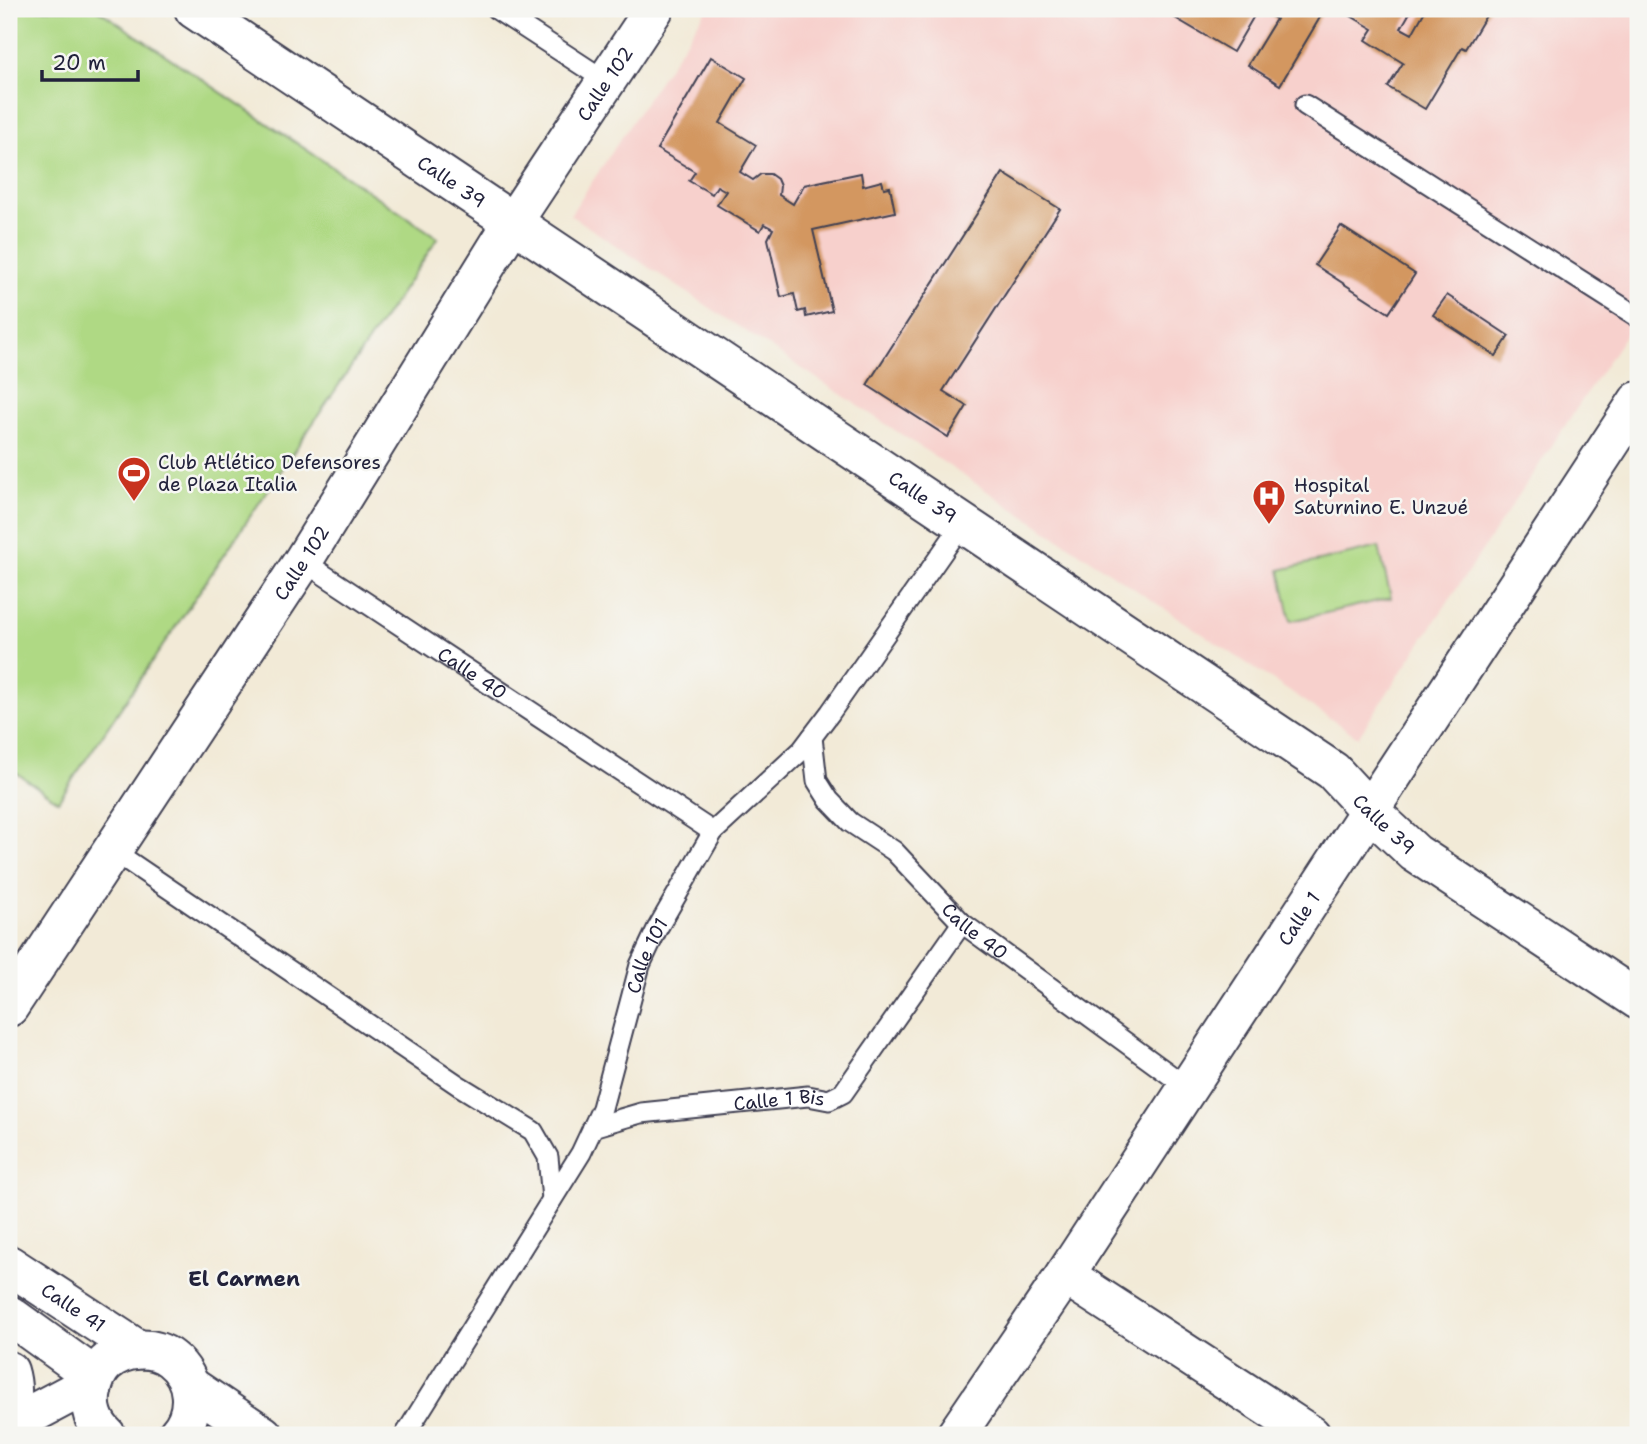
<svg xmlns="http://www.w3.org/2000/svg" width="1647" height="1444" font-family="'Shantell Sans',sans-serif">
  <rect width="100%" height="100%" fill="#f6f6f2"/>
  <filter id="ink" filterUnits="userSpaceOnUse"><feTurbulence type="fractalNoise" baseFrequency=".0143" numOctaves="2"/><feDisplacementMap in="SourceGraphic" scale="14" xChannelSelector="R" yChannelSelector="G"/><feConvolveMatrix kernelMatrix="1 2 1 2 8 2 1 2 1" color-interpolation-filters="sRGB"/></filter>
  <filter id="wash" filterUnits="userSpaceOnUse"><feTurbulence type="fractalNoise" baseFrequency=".00686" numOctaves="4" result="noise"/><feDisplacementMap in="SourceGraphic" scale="28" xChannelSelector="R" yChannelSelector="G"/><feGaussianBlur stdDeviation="1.57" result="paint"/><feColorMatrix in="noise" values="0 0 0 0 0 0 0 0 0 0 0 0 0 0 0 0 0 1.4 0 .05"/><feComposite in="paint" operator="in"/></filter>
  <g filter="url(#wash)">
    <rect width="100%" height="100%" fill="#f2ead7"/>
    <polygon fill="#f7d0cc" points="707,9 1638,9 1638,316 1358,737 570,215"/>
    <g fill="#afd984" stroke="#687e60" stroke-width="2">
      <polygon points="9,9 97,9 438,238 58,801 9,768"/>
      <polygon points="1379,547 1391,598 1291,621 1280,570"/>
    </g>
    <g id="blocks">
      <g fill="#d39760">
        <polygon points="1160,9 1325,9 1280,85 1248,65 1276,19 1258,9 1233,52"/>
        <polygon points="1339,9 1412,9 1401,28 1412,34 1426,9 1490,9 1466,49 1462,47 1425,109 1388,87 1403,63 1366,40 1373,29"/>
        <polygon points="711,57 746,78 720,123 756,145 740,172 753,180 761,174 770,174 777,179 780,186 779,195 793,204 804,185 861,173 863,186 882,181 884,188 890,187 895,212 813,230 832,311 806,317 805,310 798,312 794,294 781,297 768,239 773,229 764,224 760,231 717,205 726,191 717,186 712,194 689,181 695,172 657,149"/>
        <polygon points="1003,173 1060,209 943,391 967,406 948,437 867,385"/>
        <polygon points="1341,226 1415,274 1389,313 1315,265"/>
        <polygon points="1447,295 1509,336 1496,356 1433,315"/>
      </g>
    </g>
  </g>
  <g filter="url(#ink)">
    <use href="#blocks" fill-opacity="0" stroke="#414052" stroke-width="2"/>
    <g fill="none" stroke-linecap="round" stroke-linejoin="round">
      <defs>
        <g id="lane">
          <polyline points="496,9 606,81"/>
          <polyline points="1305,105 1638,317"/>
          <path id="s1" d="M303,561L713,832"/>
          <path id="s2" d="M812,737L817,781L829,800L850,822L894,851L962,923L1188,1088"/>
          <polyline points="112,850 458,1085 533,1131 548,1157 552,1199"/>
          <path id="s3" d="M593,1127L641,1113L808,1096L829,1100L843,1093L962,923"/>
          <path id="s4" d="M405,1435L581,1153L602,1108L640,965L657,929L713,832L802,750L830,713L963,523"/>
        </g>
        <g id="street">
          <path id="s5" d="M194,9L1333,771L1369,810L1415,853L1638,1000"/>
          <path id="s6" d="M9,1007L303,561L513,222L654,9"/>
          <polyline points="1065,1275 1311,1435"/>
          <polyline points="9,1426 94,1381"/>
        </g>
        <g id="secondary">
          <path id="s7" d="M9,1265L137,1349"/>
          <polyline points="9,1315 95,1377"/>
          <path d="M9,1371C13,1384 13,1398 9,1412"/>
          <polyline points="190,1386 263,1435"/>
          <path d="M106,1435C94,1424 88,1407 92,1391C94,1381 98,1370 106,1363C123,1347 153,1345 171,1359C196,1378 197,1413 177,1435"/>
          <path id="s8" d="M956,1435L1065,1275L1638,401"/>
        </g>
      </defs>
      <use href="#lane" stroke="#414052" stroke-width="23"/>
      <use href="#street" stroke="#414052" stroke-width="42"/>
      <use href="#secondary" stroke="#414052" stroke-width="42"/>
      <use href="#lane" stroke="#fff" stroke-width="19"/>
      <use href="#street" stroke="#fff" stroke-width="38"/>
      <use href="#secondary" stroke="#fff" stroke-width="38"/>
    </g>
  </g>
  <defs>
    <symbol id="stadium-pin" viewBox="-11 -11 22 30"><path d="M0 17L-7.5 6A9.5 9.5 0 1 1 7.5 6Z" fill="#c8321e" stroke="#f6f6f2"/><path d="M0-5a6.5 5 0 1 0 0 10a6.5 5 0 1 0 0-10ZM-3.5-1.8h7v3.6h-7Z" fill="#fff"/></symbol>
    <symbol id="hospital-pin" viewBox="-11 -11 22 30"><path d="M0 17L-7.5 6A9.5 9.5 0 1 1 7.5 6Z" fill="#c8321e" stroke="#f6f6f2"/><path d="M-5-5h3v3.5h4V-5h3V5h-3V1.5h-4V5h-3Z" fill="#fff"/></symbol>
  </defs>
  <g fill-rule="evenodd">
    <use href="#stadium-pin" x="115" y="454" width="38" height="52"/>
    <use href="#hospital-pin" x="1250" y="477" width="38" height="52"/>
  </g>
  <g text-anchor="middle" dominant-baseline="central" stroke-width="5" stroke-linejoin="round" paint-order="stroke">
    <g font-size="19" fill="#22223b" stroke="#f6f6f2">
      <text stroke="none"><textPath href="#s6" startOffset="1099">Calle 102</textPath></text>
      <text stroke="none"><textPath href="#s5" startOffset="310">Calle 39</textPath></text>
      <text stroke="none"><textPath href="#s5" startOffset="877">Calle 39</textPath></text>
      <text stroke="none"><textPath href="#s6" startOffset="532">Calle 102</textPath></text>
      <text stroke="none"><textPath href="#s1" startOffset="203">Calle 40</textPath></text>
      <text stroke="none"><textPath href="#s5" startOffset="1444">Calle 39</textPath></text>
      <text stroke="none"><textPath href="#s8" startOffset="620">Calle 1</textPath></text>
      <text stroke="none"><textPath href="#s2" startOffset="264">Calle 40</textPath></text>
      <text stroke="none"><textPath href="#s4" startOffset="541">Calle 101</textPath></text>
      <text stroke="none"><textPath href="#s3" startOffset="189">Calle 1 Bis</textPath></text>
      <text stroke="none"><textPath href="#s7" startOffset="77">Calle 41</textPath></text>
    </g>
    <g font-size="19" fill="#22223b" stroke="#f6f6f2" text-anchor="start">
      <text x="158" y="462">Club Atlético Defensores<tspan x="158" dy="22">de Plaza Italia</tspan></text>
      <text x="1294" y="485">Hospital<tspan x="1294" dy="22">Saturnino E. Unzué</tspan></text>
    </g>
    <g font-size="21" font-weight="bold" fill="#22223b" stroke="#f6f6f2">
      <text x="244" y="1279">El Carmen</text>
    </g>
  </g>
  <rect width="1647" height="1444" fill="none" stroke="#f6f6f2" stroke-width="35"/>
  <path d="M42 70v10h96v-10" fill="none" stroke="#22223b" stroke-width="3.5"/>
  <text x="52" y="70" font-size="21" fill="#22223b" stroke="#f6f6f2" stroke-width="5" paint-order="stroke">20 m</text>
</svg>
